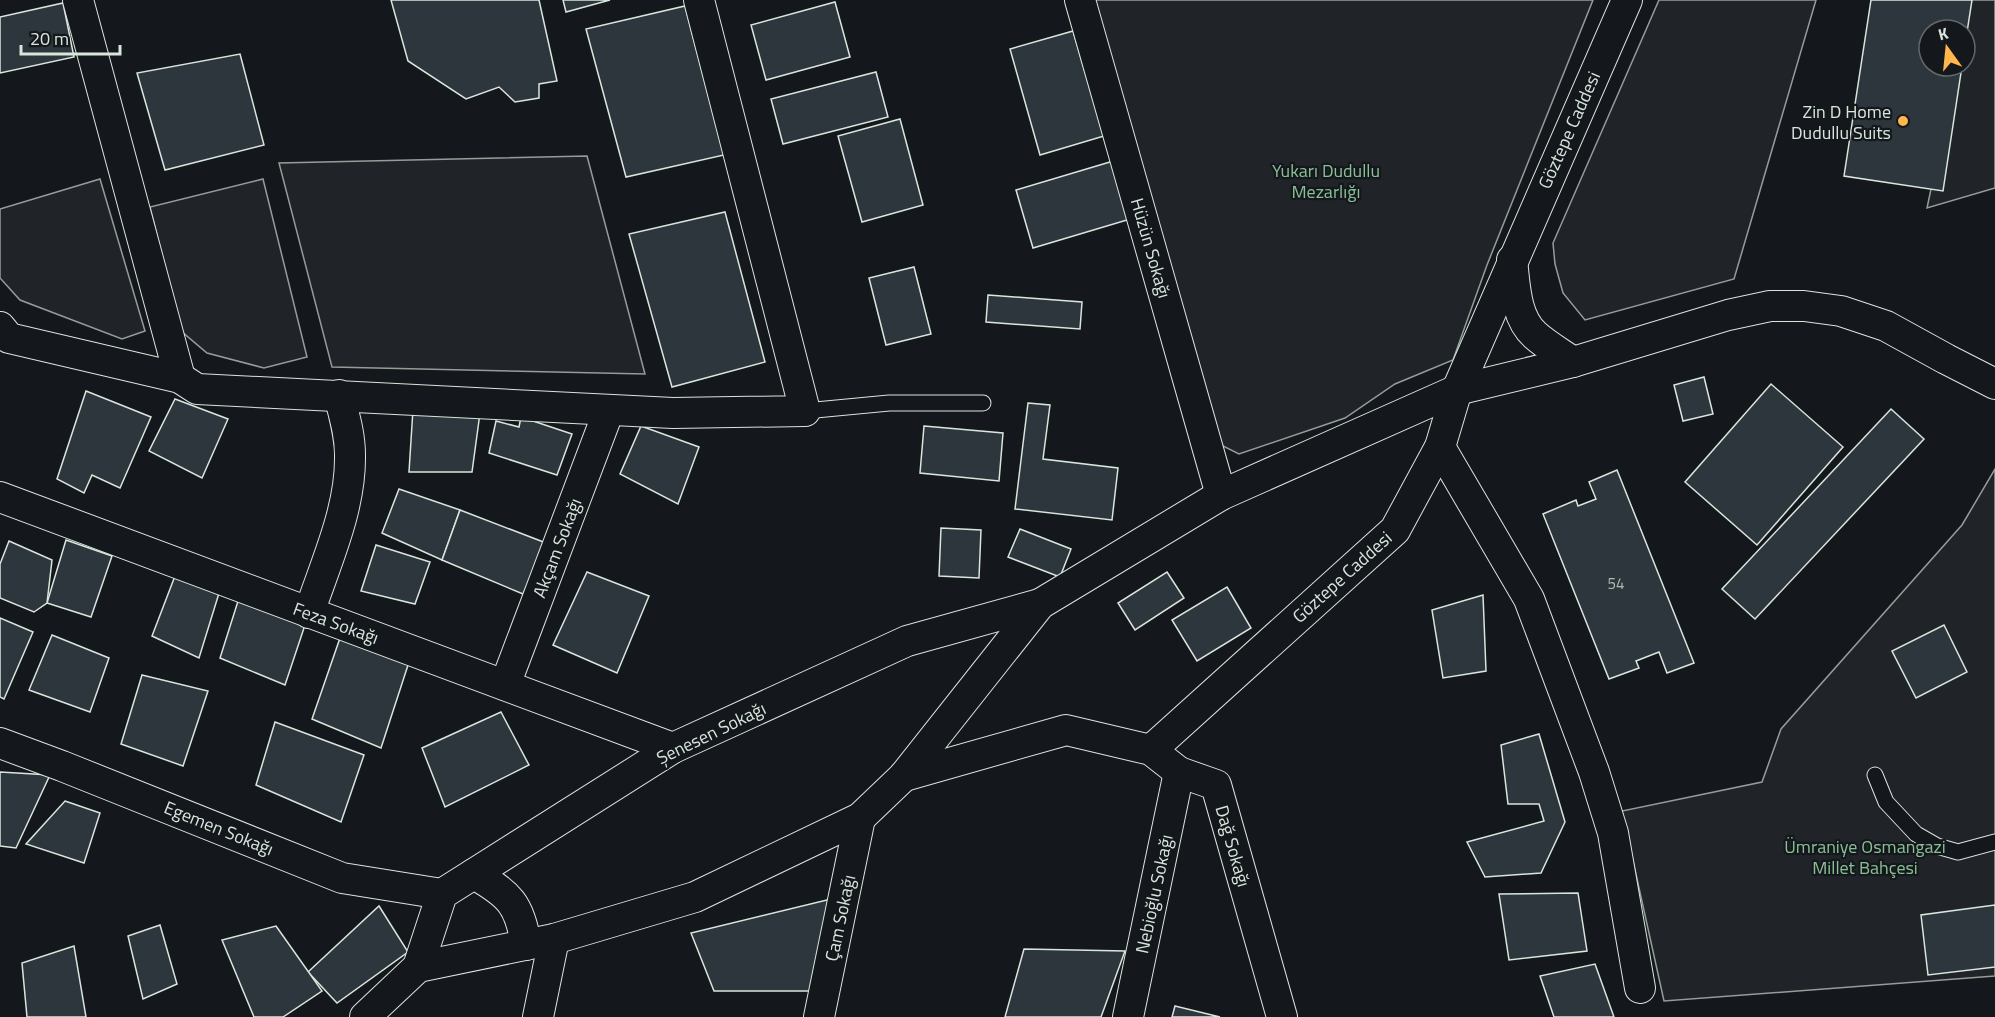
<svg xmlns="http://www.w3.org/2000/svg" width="1995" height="1017" font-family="'Titillium Web',sans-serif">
  <rect width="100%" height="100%" fill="#14181c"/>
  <g fill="#202428" stroke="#939e99" stroke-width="1.5">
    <polygon points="1086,0 1593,0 1487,265 1453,360 1395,384 1345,418 1239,454 1215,442"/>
    <polygon points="1659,0 1816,0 1734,279 1585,320 1563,293 1555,264 1553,243"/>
    <polygon points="1971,0 1995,0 1995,188 1927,208 1957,66 1965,66 1965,30"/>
    <polygon points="587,156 645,374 332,367 279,163"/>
    <polygon points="100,179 145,331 122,339 20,300 0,278 0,209"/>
    <polygon points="263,179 307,357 264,368 207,353 181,331 150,207"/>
    <polygon points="1995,469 1995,976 1664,1001 1622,811 1762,782 1781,729 1962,525"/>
  </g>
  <g fill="#2c363c" stroke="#d8e6dc" stroke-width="1.5">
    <polygon points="391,0 539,0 557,81 539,84 539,98 515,102 499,87 466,99 408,61"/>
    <polygon points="563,0 610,0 566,12"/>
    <polygon points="1871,0 1972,0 1965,45 1965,30 1929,30 1929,66 1962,66 1943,191 1844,176"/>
    <polygon points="835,2 850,57 766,80 751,25"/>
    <polygon points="63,3 74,57 0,73 0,17"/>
    <polygon points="685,6 724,155 626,177 586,29"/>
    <polygon points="1073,31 1104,136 1040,155 1010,49"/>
    <polygon points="240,54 264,145 165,170 137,73"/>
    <polygon points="876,72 888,117 783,144 771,99"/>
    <polygon points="900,119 923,205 862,222 838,136"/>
    <polygon points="1120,159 1137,217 1033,248 1016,190"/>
    <polygon points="725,212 765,362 672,387 629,234"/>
    <polygon points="914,267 931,334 886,345 869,278"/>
    <polygon points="988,295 1082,302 1080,329 986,322"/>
    <polygon points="1704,377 1713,414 1683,421 1674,385"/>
    <polygon points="1771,384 1843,447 1757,545 1685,482"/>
    <polygon points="86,391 151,417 120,488 92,475 84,493 57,479"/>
    <polygon points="175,399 228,419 202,478 149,451"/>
    <polygon points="1028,403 1050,405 1043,459 1118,468 1112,520 1015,509"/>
    <polygon points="413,409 480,413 472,472 409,472"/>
    <polygon points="1891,409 1924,439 1755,619 1722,589"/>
    <polygon points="521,417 572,434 557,475 489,453 496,421 519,427"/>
    <polygon points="641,426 699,447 678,504 620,474"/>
    <polygon points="924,426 1003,433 999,481 920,473"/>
    <polygon points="1617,470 1694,663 1667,673 1659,652 1636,661 1639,668 1609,679 1543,514 1576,500 1578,506 1596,499 1589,482"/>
    <polygon points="399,489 460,510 442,560 382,533"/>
    <polygon points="460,510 546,543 523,594 442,560"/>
    <polygon points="941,528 981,530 979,578 939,576"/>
    <polygon points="1020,529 1071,549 1060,577 1008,557"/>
    <polygon points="66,540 112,556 91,617 47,603"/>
    <polygon points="9,541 52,560 47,603 34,612 0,598 0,564"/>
    <polygon points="376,545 430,562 415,604 361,591"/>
    <polygon points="587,572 649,596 617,673 553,645"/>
    <polygon points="1167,572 1184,598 1135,630 1118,603"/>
    <polygon points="175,576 220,590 199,658 152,636"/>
    <polygon points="1227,587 1251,628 1197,661 1172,620"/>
    <polygon points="1483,595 1486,671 1443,678 1432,610"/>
    <polygon points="239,598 305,625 285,685 220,658"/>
    <polygon points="0,618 33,632 4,699 0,697"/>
    <polygon points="1944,625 1967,672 1916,698 1892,651"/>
    <polygon points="52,635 109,658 90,712 29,690"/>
    <polygon points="340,638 410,659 381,748 312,719"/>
    <polygon points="142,675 208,691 183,766 121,744"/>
    <polygon points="501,712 529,765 445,807 422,748"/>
    <polygon points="275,722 364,755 341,822 256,785"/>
    <polygon points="1539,734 1565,822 1541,873 1485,877 1467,842 1544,821 1539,804 1508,804 1501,745"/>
    <polygon points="0,772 50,775 16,848 0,846"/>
    <polygon points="65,801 100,813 84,863 26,844"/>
    <polygon points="1578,893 1587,951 1509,960 1499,894"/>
    <polygon points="831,899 814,991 714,991 691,933"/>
    <polygon points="1995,905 1995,967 1928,975 1921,915"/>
    <polygon points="379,906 408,952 337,1003 308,972"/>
    <polygon points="160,925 177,984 143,999 128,936"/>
    <polygon points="276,926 322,991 283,1017 254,1017 222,940"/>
    <polygon points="74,946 86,1017 27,1017 22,963"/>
    <polygon points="1024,949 1125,951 1101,1017 1005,1017"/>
    <polygon points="1595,964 1614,1017 1554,1017 1540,976"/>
    <polygon points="1175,1006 1220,1017 1172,1017"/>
  </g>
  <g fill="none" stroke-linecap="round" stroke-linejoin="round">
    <defs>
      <g id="lane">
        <polyline points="805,411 889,403 983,403"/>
        <polyline points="1875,775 1886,802 1916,834 1937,846 1958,852 1995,842"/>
      </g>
      <g id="street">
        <polyline points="78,0 180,378"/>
        <polyline points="1080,0 1221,495"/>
        <path d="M1512,260C1515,285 1515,317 1535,335C1546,345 1560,353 1573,362"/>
        <polyline points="0,327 9,338 180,378 197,389 673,413 805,411 699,0"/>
        <polyline points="1440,447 1529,599 1594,772 1613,833 1640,988"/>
        <polyline points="0,497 673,748"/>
        <path d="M309,613C326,562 351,509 350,455C350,434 344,415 339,395"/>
        <polyline points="505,685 609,410"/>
        <polyline points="0,743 62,766 342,878 442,894"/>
        <polyline points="1151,750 1395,530 1440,447 1457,390 1627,0"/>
        <polyline points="904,776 1066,730 1151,750 1179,772 1216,785 1282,1017"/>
        <path d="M474,874C509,894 520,904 526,945"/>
        <polyline points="418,967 442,894 673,748 907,641 1040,604"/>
        <polyline points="365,1017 418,967 554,939 695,897 860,818 904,776 1040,604 1221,495 1457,390 1573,362 1728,315 1770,306 1804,306 1841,311 1886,326 1946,359 1995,384"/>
        <polyline points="538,1017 554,939"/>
        <polyline points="819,1017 860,818"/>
        <polyline points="1128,1017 1179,772"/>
      </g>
    </defs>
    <use href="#lane" stroke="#d8e6dc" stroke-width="17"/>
    <use href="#street" stroke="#d8e6dc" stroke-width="32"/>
    <use href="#lane" stroke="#14181c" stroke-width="15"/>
    <use href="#street" stroke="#14181c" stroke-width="30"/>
  </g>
  <circle fill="#ffb74d" stroke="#14181c" stroke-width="2" cx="1903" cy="121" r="6"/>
  <g text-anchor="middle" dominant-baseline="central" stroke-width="4.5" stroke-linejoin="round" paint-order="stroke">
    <g font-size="15" fill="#adbab4">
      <text x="1616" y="583">54</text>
    </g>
    <g font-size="18" fill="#d8e6dc" stroke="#14181c" text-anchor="end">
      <text x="1891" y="111">Zin D Home<tspan x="1891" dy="21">Dudullu Suits</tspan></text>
    </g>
    <g font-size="18" fill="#d8e6dc" stroke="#14181c">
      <text transform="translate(1569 130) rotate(-66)">Göztepe Caddesi</text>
      <text transform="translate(1151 248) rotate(74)">Hüzün Sokağı</text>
      <text transform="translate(557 548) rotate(-69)">Akçam Sokağı</text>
      <text transform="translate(1342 577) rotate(-42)">Göztepe Caddesi</text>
      <text transform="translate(336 623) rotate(20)">Feza Sokağı</text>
      <text transform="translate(711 733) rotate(-26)">Şenesen Sokağı</text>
      <text transform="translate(219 828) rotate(22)">Egemen Sokağı</text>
      <text transform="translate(1233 846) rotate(74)">Dağ Sokağı</text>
      <text transform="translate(1154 894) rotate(-78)">Nebioğlu Sokağı</text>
      <text transform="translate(840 918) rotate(-78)">Çam Sokağı</text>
    </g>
    <g font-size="18" fill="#8ac095" stroke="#14181c">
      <text x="1326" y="170">Yukarı Dudullu<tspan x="1326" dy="21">Mezarlığı</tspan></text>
      <text x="1865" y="846">Ümraniye Osmangazi<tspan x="1865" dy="21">Millet Bahçesi</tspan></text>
    </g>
  </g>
  <g transform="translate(1947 48) rotate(345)"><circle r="28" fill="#14181c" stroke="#626a69" stroke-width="1.5"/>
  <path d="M0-4.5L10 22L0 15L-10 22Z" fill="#ffb74d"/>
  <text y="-9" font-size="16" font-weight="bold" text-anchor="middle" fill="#d8e6dc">K</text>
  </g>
  <path d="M21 45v9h99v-9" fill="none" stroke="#d8e6dc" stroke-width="3"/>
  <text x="30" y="45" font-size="18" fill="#d8e6dc" stroke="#14181c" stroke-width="4.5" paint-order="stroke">20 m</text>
</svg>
